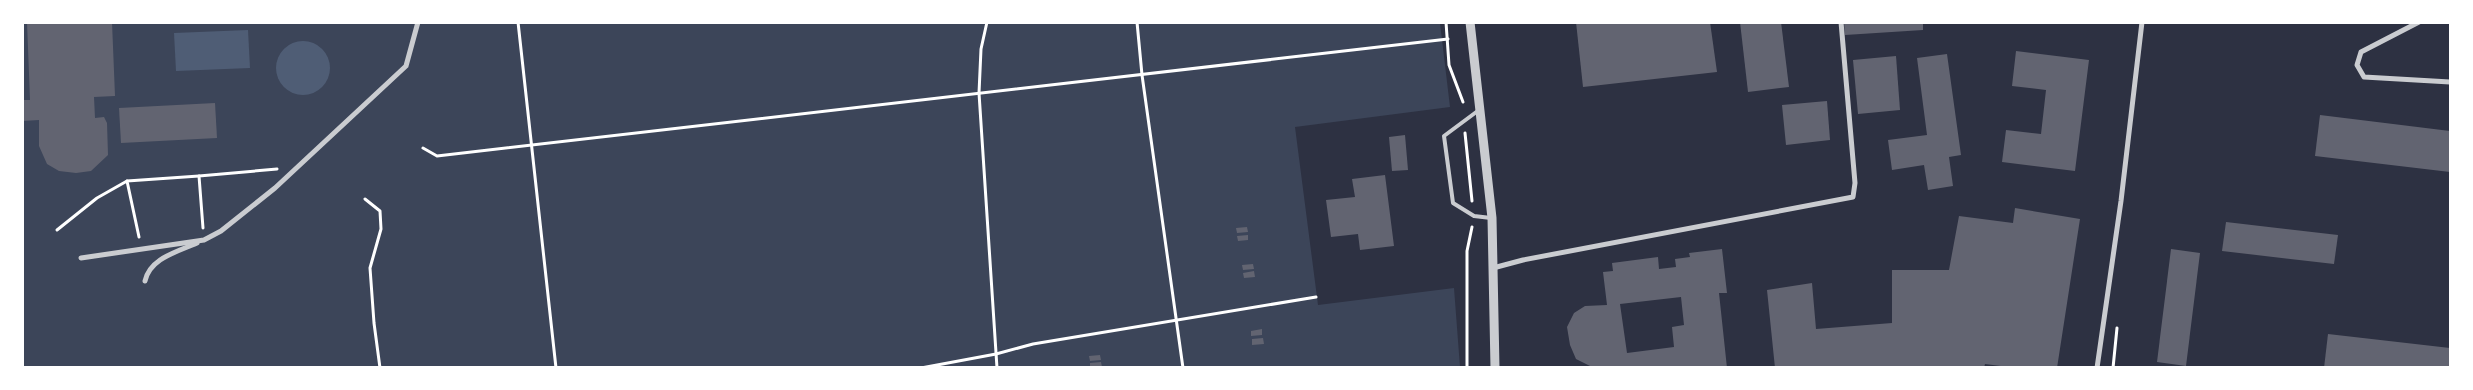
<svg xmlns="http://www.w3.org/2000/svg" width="2473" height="390" font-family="'Archivo Narrow',sans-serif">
  <rect width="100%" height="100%" fill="#2d3142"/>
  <polygon fill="#3c4559" points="22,23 1440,23 1450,107 1295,127 1318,305 1454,288 1460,367 23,367"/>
  <g fill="#4f5d75">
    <polygon points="248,30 250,68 176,71 174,33"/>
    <circle cx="303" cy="68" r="27"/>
  </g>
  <g fill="#626471" fill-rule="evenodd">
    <polygon points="27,22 112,22 115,96 94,97 95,118 104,117 107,123 108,155 91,171 76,173 59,171 47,164 39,146 39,120 22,121 23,100 30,100"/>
    <polygon points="1576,22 1710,22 1717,72 1583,87"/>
    <polygon points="1740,22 1781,22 1789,87 1748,92"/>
    <polygon points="1844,22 1923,22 1923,30 1845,35"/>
    <polygon points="2016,51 2089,60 2075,171 2002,162 2006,130 2041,134 2046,90 2012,86"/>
    <polygon points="1947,54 1961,155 1949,157 1953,186 1928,190 1924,165 1892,170 1888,140 1927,135 1917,58"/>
    <polygon points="1896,56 1900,110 1858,114 1853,60"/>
    <polygon points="1827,101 1830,140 1786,145 1782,105"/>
    <polygon points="215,103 217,138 121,143 119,108"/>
    <polygon points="2320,115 2450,131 2450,172 2315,156"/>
    <polygon points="1405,135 1408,170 1392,171 1389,137"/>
    <polygon points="1385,175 1394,246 1360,250 1358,234 1331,237 1326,200 1355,197 1352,179"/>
    <polygon points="2015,208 2080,219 2057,368 2016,368 1985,364 1984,368 1775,368 1767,290 1812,283 1816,329 1892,323 1892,270 1949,270 1959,216 2013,223"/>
    <polygon points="2226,222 2338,235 2334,264 2222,251"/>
    <polygon points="1247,227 1248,232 1237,233 1236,228"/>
    <polygon points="1248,235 1248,240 1238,241 1237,236"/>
    <path d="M1722,249L1727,293H1719L1727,368H1594L1576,359L1570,345L1567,327L1574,313L1585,306L1607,305L1603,272L1613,271L1612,263L1658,257L1659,269L1676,267L1675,259L1690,257L1689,253ZM1681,297L1684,325L1672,327L1674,347L1627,353L1620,304Z"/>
    <polygon points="2171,249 2200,253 2186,366 2157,362"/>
    <polygon points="1253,264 1254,269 1243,270 1242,265"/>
    <polygon points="1254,271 1255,277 1244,278 1243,273"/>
    <polygon points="1262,329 1262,335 1251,336 1251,331"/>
    <polygon points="2328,334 2450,348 2450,368 2324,368"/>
    <polygon points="1263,338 1264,344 1252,345 1252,339"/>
    <polygon points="1100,355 1101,360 1090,361 1089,356"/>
    <polygon points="1101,362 1102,367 1090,368 1090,363"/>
  </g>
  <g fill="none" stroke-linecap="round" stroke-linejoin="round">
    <g stroke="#fff" stroke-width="3">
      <polyline points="518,22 556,368"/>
      <polyline points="987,22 981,49 979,93 997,368"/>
      <polyline points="1137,22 1142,75 1183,368"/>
      <polyline points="1446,22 1449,65 1463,102"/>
      <polyline points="1465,133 1472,201"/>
      <polyline points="423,148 437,156 1448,39"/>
      <polyline points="365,199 380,211 381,229 370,268 374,323 380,368"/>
      <polyline points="203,228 199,176 277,169"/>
      <polyline points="57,230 97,198 127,181"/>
      <polyline points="139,237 127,181 199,176"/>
      <polyline points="921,368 996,354 1033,344 1316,297"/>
      <polyline points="1467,368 1467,251 1472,227"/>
      <polyline points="2113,368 2117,328"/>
    </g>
    <polyline stroke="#caccd0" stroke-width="4" points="1479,110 1444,136 1453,203 1474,216 1491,218"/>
    <g stroke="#caccd0" stroke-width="5">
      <polyline points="2419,22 2361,52 2357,65 2364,77 2450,82"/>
      <polyline points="81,258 204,240 221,231 275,188 406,66 418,22"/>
      <polyline points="1493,268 1523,260 1853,197 1855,183 1841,22"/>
      <path d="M145,281C150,258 177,252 197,243"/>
      <polyline points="2097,368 2121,201 2142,22"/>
    </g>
    <polyline stroke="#caccd0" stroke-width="9" points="1470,22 1492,218 1495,368"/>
  </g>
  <rect width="2473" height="390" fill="none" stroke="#ffffff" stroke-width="48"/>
</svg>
